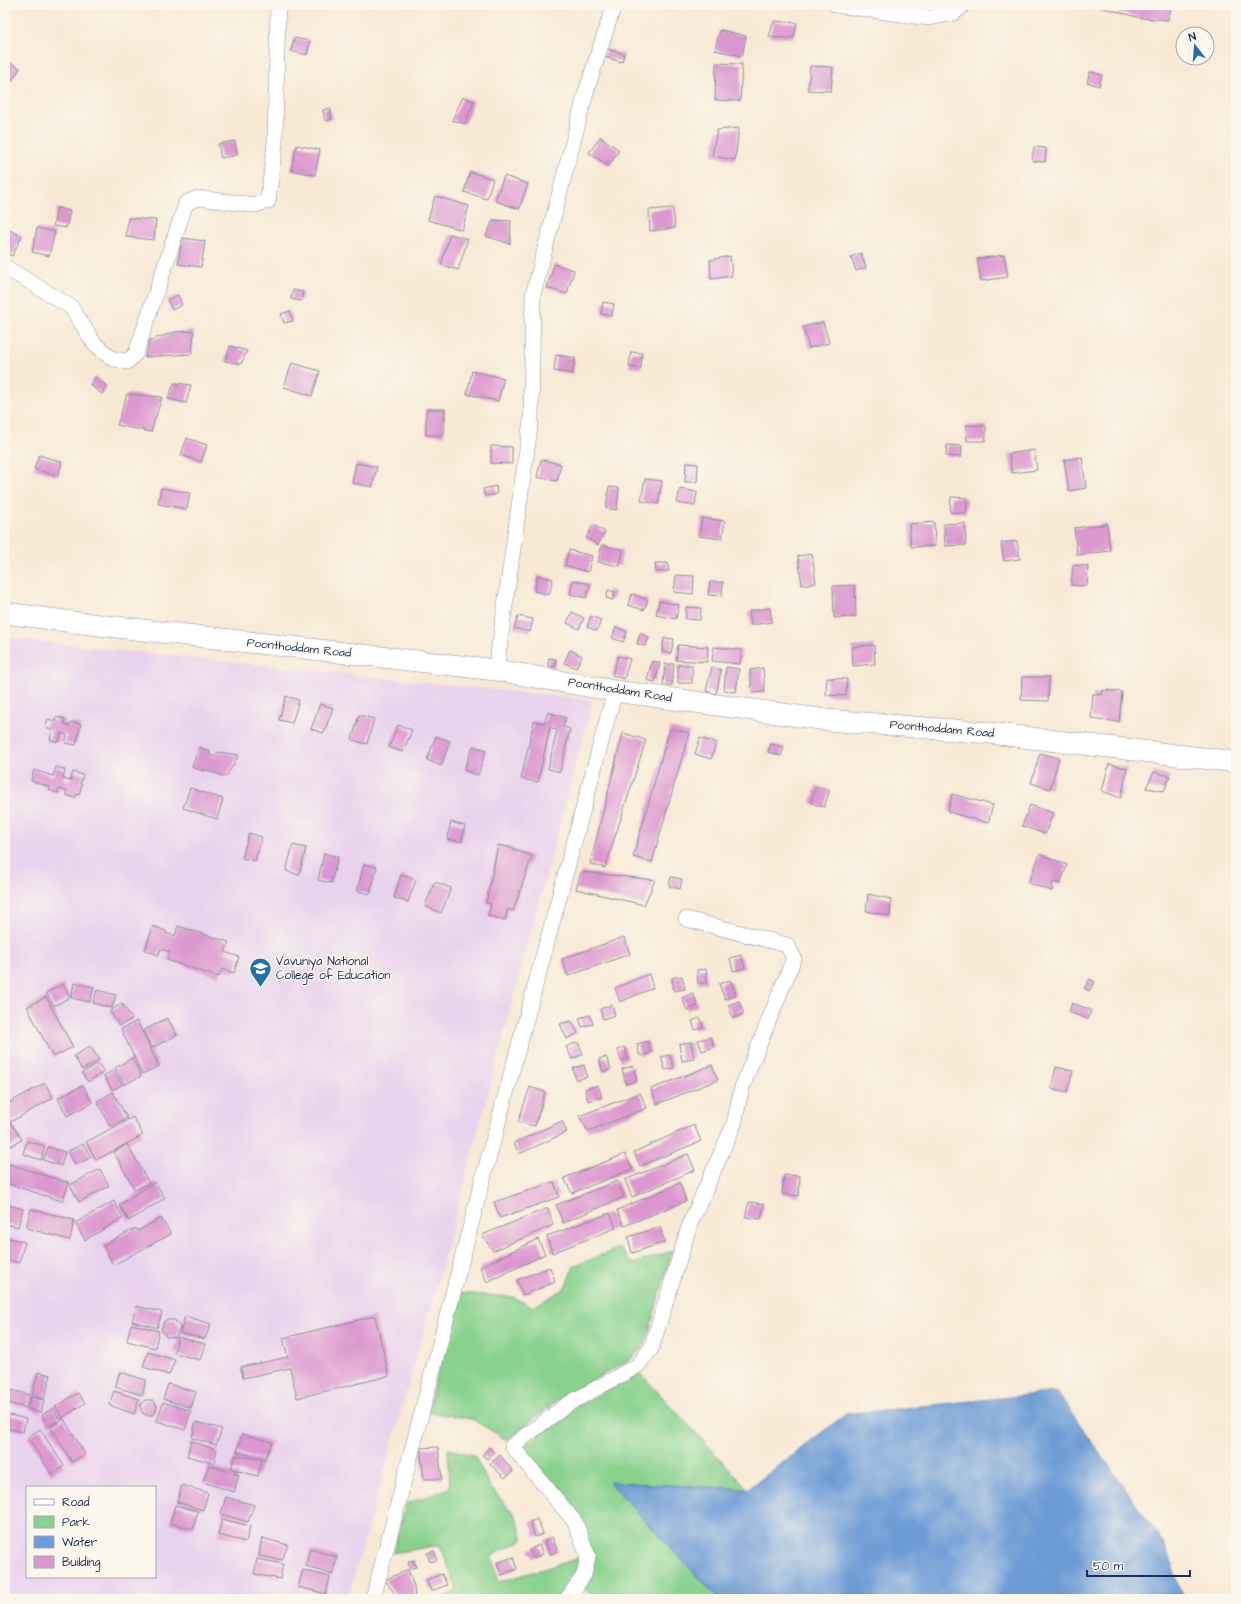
<svg xmlns="http://www.w3.org/2000/svg" width="1241" height="1604" font-family="'Architects Daughter',sans-serif">
  <rect width="100%" height="100%" fill="#fbf7ec"/>
  <filter id="ink" filterUnits="userSpaceOnUse"><feTurbulence type="fractalNoise" baseFrequency=".025" numOctaves="2"/><feDisplacementMap in="SourceGraphic" scale="8" xChannelSelector="R" yChannelSelector="G"/><feConvolveMatrix kernelMatrix="1 2 1 2 8 2 1 2 1" color-interpolation-filters="sRGB"/></filter>
  <filter id="wash" filterUnits="userSpaceOnUse"><feTurbulence type="fractalNoise" baseFrequency=".012" numOctaves="4" result="noise"/><feDisplacementMap in="SourceGraphic" scale="16" xChannelSelector="R" yChannelSelector="G"/><feGaussianBlur stdDeviation="0.9" result="paint"/><feColorMatrix in="noise" values="0 0 0 0 0 0 0 0 0 0 0 0 0 0 0 0 0 1.4 0 .05"/><feComposite in="paint" operator="in"/></filter>
  <g filter="url(#wash)">
    <rect width="100%" height="100%" fill="#f8e9d5"/>
    <path fill="#e9d2ed" fill-rule="evenodd" d="M5,638L593,700L439,1277L348,1599H5ZM27,1487H155V1577H27Z"/>
    <g fill="#89d28e" stroke="#528076">
      <polygon points="620,1248 632,1264 672,1251 645,1345 630,1360 563,1396 507,1440 472,1419 427,1412 459,1293 513,1297 533,1307 564,1289 574,1266"/>
      <polygon points="641,1374 748,1489 609,1482 719,1599 595,1599 583,1588 580,1519 556,1487 522,1447 572,1410 614,1386"/>
      <polygon points="448,1449 474,1455 490,1487 516,1516 523,1540 491,1556 499,1582 580,1558 578,1573 557,1599 446,1599 445,1597 457,1590 440,1545 393,1553 406,1504 450,1488"/>
    </g>
    <polygon fill="#6d9bd5" stroke="#44659a" points="1057,1392 1165,1545 1183,1599 719,1599 609,1482 748,1489 846,1414"/>
    <g id="blocks">
      <g fill="#db97cf">
        <polygon points="1093,5 1172,5 1168,20 1141,18"/>
        <polygon points="774,21 797,23 794,37 787,38 769,37"/>
        <polygon points="720,30 746,36 742,56 715,50"/>
        <polygon points="294,38 310,41 307,55 291,51"/>
        <polygon points="607,49 624,54 622,62 604,57"/>
        <polygon points="5,60 20,68 9,85 5,83"/>
        <polygon points="716,63 742,64 740,101 715,100"/>
        <polygon points="810,66 833,67 831,91 808,90"/>
        <polygon points="1090,72 1102,75 1099,86 1087,82"/>
        <polygon points="463,97 474,101 465,124 452,120"/>
        <polygon points="330,108 332,119 325,121 323,110"/>
        <polygon points="739,128 735,160 712,156 717,130"/>
        <polygon points="600,137 619,150 609,166 589,153"/>
        <polygon points="235,141 237,155 221,158 218,144"/>
        <polygon points="297,145 320,150 315,175 291,170"/>
        <polygon points="1034,147 1046,148 1045,162 1032,161"/>
        <polygon points="470,172 493,179 487,199 464,192"/>
        <polygon points="504,176 528,184 519,209 495,201"/>
        <polygon points="435,196 469,206 462,230 428,220"/>
        <polygon points="57,208 70,211 66,228 53,226"/>
        <polygon points="673,208 675,228 650,231 649,210"/>
        <polygon points="128,218 156,220 154,240 126,237"/>
        <polygon points="493,220 511,221 510,244 486,236"/>
        <polygon points="5,228 22,236 12,256 5,253"/>
        <polygon points="37,228 55,232 49,256 32,252"/>
        <polygon points="450,234 468,239 458,270 441,265"/>
        <polygon points="182,238 205,241 201,267 178,264"/>
        <polygon points="861,253 866,268 856,271 851,257"/>
        <polygon points="1004,255 1008,277 981,281 977,259"/>
        <polygon points="730,256 732,276 711,279 710,260"/>
        <polygon points="554,264 574,270 567,294 547,288"/>
        <polygon points="293,290 303,292 301,301 291,299"/>
        <polygon points="178,295 182,305 172,310 167,300"/>
        <polygon points="603,302 614,304 612,316 601,314"/>
        <polygon points="290,311 293,321 284,323 281,314"/>
        <polygon points="823,322 829,343 809,348 803,327"/>
        <polygon points="194,331 192,354 145,357 150,340 175,332"/>
        <polygon points="230,346 247,351 241,364 225,361"/>
        <polygon points="631,352 642,353 641,368 629,367"/>
        <polygon points="556,355 575,358 573,374 554,371"/>
        <polygon points="292,363 320,371 312,396 284,387"/>
        <polygon points="472,371 504,378 498,401 467,394"/>
        <polygon points="95,377 107,386 102,394 90,385"/>
        <polygon points="174,383 191,385 186,403 168,399"/>
        <polygon points="127,394 162,397 151,432 117,425"/>
        <polygon points="426,409 445,409 444,435 426,435"/>
        <polygon points="966,425 986,426 986,436 985,441 967,441"/>
        <polygon points="187,438 207,445 201,462 181,455"/>
        <polygon points="947,445 962,446 961,457 946,456"/>
        <polygon points="491,446 512,447 512,464 491,463"/>
        <polygon points="1034,450 1037,470 1012,473 1009,454"/>
        <polygon points="39,455 62,462 58,476 34,469"/>
        <polygon points="1082,457 1086,488 1069,491 1064,460"/>
        <polygon points="541,460 561,464 557,481 537,477"/>
        <polygon points="356,463 377,467 372,487 352,483"/>
        <polygon points="686,463 698,464 697,482 685,482"/>
        <polygon points="645,479 662,481 658,504 641,501"/>
        <polygon points="496,486 497,494 485,496 483,489"/>
        <polygon points="609,487 619,488 617,510 606,508"/>
        <polygon points="161,488 190,493 187,509 158,504"/>
        <polygon points="680,489 697,492 695,506 677,503"/>
        <polygon points="951,497 967,498 966,513 950,512"/>
        <polygon points="702,518 725,521 722,539 699,536"/>
        <polygon points="934,522 935,546 911,547 909,524"/>
        <polygon points="965,523 966,545 945,546 944,524"/>
        <polygon points="1107,524 1110,551 1077,555 1074,528"/>
        <polygon points="593,525 605,532 598,545 586,538"/>
        <polygon points="1017,541 1020,559 1004,561 1001,543"/>
        <polygon points="602,545 623,550 620,566 598,562"/>
        <polygon points="569,550 592,556 588,572 565,565"/>
        <polygon points="812,554 816,583 802,585 798,556"/>
        <polygon points="655,563 668,563 669,571 656,572"/>
        <polygon points="1073,565 1088,566 1087,586 1071,585"/>
        <polygon points="538,575 553,579 549,595 534,591"/>
        <polygon points="676,575 694,576 693,594 674,592"/>
        <polygon points="573,580 590,584 586,598 570,594"/>
        <polygon points="710,582 723,582 722,596 708,595"/>
        <polygon points="855,585 856,617 834,618 833,586"/>
        <polygon points="608,590 615,592 613,600 606,598"/>
        <polygon points="632,594 648,600 644,610 628,605"/>
        <polygon points="659,601 679,605 676,619 656,615"/>
        <polygon points="686,607 701,608 700,620 686,619"/>
        <polygon points="770,608 772,622 751,625 749,611"/>
        <polygon points="572,612 584,618 579,629 567,623"/>
        <polygon points="518,616 533,619 530,632 514,628"/>
        <polygon points="591,616 601,620 597,631 587,627"/>
        <polygon points="616,627 627,632 623,642 612,638"/>
        <polygon points="640,634 649,637 646,646 637,644"/>
        <polygon points="664,638 674,639 671,653 662,652"/>
        <polygon points="678,645 708,647 707,662 676,660"/>
        <polygon points="874,645 875,664 853,666 852,647"/>
        <polygon points="714,647 742,650 740,664 712,661"/>
        <polygon points="570,650 582,656 576,668 564,663"/>
        <polygon points="618,656 630,659 624,679 612,675"/>
        <polygon points="549,658 556,659 555,667 548,666"/>
        <polygon points="652,661 660,663 655,682 647,680"/>
        <polygon points="665,664 674,664 672,685 663,685"/>
        <rect x="678" y="665" width="14" height="18"/>
        <polygon points="712,667 721,670 716,694 706,691"/>
        <polygon points="726,667 739,669 736,692 724,690"/>
        <polygon points="763,668 765,692 752,693 750,670"/>
        <polygon points="1022,677 1049,677 1048,701 1021,700"/>
        <polygon points="827,678 847,679 846,696 826,695"/>
        <polygon points="1103,690 1122,692 1119,722 1091,718 1093,694 1102,695"/>
        <polygon points="286,696 299,700 292,723 279,720"/>
        <polygon points="320,704 333,708 324,733 311,729"/>
        <polygon points="548,712 566,718 563,727 570,729 560,772 548,769 557,730 550,727 538,782 521,779 534,721 544,723"/>
        <polygon points="359,715 374,719 367,744 352,740"/>
        <polygon points="56,717 65,719 64,724 70,726 71,722 81,724 76,745 65,743 67,735 61,733 59,742 50,740 52,730 45,728 48,719 55,721"/>
        <polygon points="398,725 412,730 403,752 389,747"/>
        <polygon points="670,728 689,733 652,862 633,857"/>
        <polygon points="623,733 646,740 605,868 590,864"/>
        <polygon points="436,736 450,741 441,766 427,760"/>
        <polygon points="700,738 716,743 711,759 695,754"/>
        <polygon points="771,744 784,747 781,756 768,752"/>
        <polygon points="473,746 486,750 478,775 464,770"/>
        <polygon points="199,747 210,751 209,754 214,757 218,752 239,755 226,777 203,769 203,771 192,767"/>
        <polygon points="1040,753 1059,758 1050,789 1031,783"/>
        <polygon points="1109,764 1127,768 1121,798 1102,791"/>
        <polygon points="56,767 65,770 63,779 70,781 73,772 83,775 80,784 82,784 79,795 77,794 75,798 66,795 67,791 59,789 58,793 49,790 50,787 31,781 34,770 53,776"/>
        <polygon points="1154,772 1170,776 1164,791 1146,788"/>
        <polygon points="816,786 830,790 824,807 811,803"/>
        <polygon points="190,788 223,799 217,819 183,808"/>
        <polygon points="952,794 993,805 988,823 948,812"/>
        <polygon points="1030,805 1053,813 1045,834 1022,826"/>
        <polygon points="451,822 465,826 461,842 447,839"/>
        <polygon points="249,833 262,837 255,861 242,858"/>
        <polygon points="293,845 306,848 299,875 286,871"/>
        <polygon points="498,845 513,848 513,849 532,856 513,911 508,909 505,920 488,916 491,904 486,903"/>
        <polygon points="324,853 338,857 331,883 318,880"/>
        <polygon points="1040,854 1067,865 1060,884 1053,882 1052,891 1028,883"/>
        <polygon points="364,864 377,867 370,894 357,891"/>
        <polygon points="581,872 655,880 644,905 576,889"/>
        <polygon points="401,875 416,880 408,902 394,898"/>
        <polygon points="671,877 682,879 680,889 669,886"/>
        <polygon points="435,882 451,888 441,913 425,906"/>
        <polygon points="868,894 891,899 890,916 866,911"/>
        <polygon points="153,926 166,931 166,933 175,936 178,926 229,942 225,952 239,957 234,973 222,969 219,977 167,960 170,952 160,949 159,955 145,950"/>
        <polygon points="624,937 630,954 568,976 562,959"/>
        <polygon points="741,955 745,968 733,971 730,958"/>
        <polygon points="706,969 707,983 698,983 697,970"/>
        <polygon points="649,974 653,988 620,1002 615,988"/>
        <polygon points="682,976 685,989 674,991 672,978"/>
        <polygon points="1090,979 1095,982 1089,991 1084,988"/>
        <polygon points="730,980 736,995 725,999 719,984"/>
        <polygon points="74,983 94,987 90,1002 71,998"/>
        <polygon points="63,984 70,997 54,1006 46,993"/>
        <polygon points="97,990 116,995 112,1008 93,1003"/>
        <polygon points="693,993 698,1006 687,1010 682,998"/>
        <polygon points="46,997 73,1047 53,1057 27,1007"/>
        <polygon points="739,1001 744,1014 733,1018 728,1005"/>
        <polygon points="122,1003 132,1019 119,1026 110,1011"/>
        <polygon points="1072,1003 1091,1010 1088,1019 1069,1012"/>
        <polygon points="612,1005 615,1015 603,1019 600,1009"/>
        <polygon points="590,1015 593,1024 582,1027 579,1018"/>
        <polygon points="167,1018 177,1035 152,1048 143,1031"/>
        <polygon points="700,1018 703,1027 695,1030 692,1021"/>
        <polygon points="137,1021 159,1066 142,1074 121,1029"/>
        <polygon points="571,1021 578,1033 567,1039 560,1024"/>
        <polygon points="711,1037 714,1047 702,1051 698,1040"/>
        <polygon points="648,1041 651,1053 640,1056 637,1044"/>
        <polygon points="578,1042 583,1054 572,1059 566,1047"/>
        <polygon points="691,1042 694,1059 682,1061 679,1044"/>
        <polygon points="90,1046 99,1060 82,1070 74,1056"/>
        <polygon points="625,1047 628,1059 621,1061 618,1049"/>
        <polygon points="670,1055 674,1068 665,1070 661,1057"/>
        <polygon points="606,1057 611,1069 603,1072 599,1059"/>
        <polygon points="132,1058 141,1076 124,1085 115,1068"/>
        <polygon points="98,1063 104,1072 88,1082 82,1073"/>
        <polygon points="584,1065 587,1077 576,1080 573,1068"/>
        <polygon points="712,1065 718,1080 657,1104 651,1089"/>
        <polygon points="633,1066 637,1081 626,1084 622,1069"/>
        <polygon points="1056,1067 1073,1071 1067,1092 1051,1088"/>
        <polygon points="113,1070 122,1085 112,1090 104,1076"/>
        <polygon points="45,1083 53,1098 5,1125 5,1105"/>
        <polygon points="83,1085 92,1103 67,1116 58,1098"/>
        <polygon points="598,1085 602,1097 588,1101 585,1089"/>
        <polygon points="530,1087 545,1092 535,1126 518,1122"/>
        <polygon points="113,1092 127,1118 110,1126 97,1101"/>
        <polygon points="640,1093 647,1108 588,1131 579,1116"/>
        <polygon points="133,1117 143,1135 96,1160 86,1142"/>
        <polygon points="562,1121 567,1132 519,1154 514,1143"/>
        <polygon points="11,1123 22,1140 5,1149 5,1126"/>
        <polygon points="694,1125 701,1141 640,1166 634,1152"/>
        <polygon points="27,1141 45,1146 41,1160 23,1154"/>
        <polygon points="83,1144 91,1157 75,1165 68,1151"/>
        <polygon points="127,1144 149,1183 135,1190 114,1152"/>
        <polygon points="48,1147 65,1152 61,1166 43,1160"/>
        <polygon points="625,1154 633,1169 572,1193 564,1178"/>
        <polygon points="688,1154 695,1170 632,1197 625,1180"/>
        <polygon points="9,1164 69,1183 62,1201 5,1183 5,1173"/>
        <polygon points="100,1169 109,1186 79,1202 70,1185"/>
        <polygon points="784,1175 800,1176 799,1196 782,1194"/>
        <polygon points="617,1181 624,1197 563,1223 556,1205"/>
        <polygon points="155,1182 165,1198 129,1221 119,1205"/>
        <polygon points="554,1182 559,1197 500,1218 494,1202"/>
        <polygon points="680,1183 686,1201 624,1226 617,1210"/>
        <polygon points="114,1201 123,1218 85,1240 75,1223"/>
        <polygon points="749,1202 764,1204 761,1219 745,1217"/>
        <polygon points="5,1204 23,1209 18,1227 5,1224"/>
        <polygon points="548,1208 553,1225 493,1251 482,1235"/>
        <polygon points="31,1209 74,1220 70,1240 26,1228"/>
        <polygon points="610,1213 616,1228 552,1253 547,1236"/>
        <polygon points="161,1218 171,1234 113,1265 103,1245 136,1228 138,1231"/>
        <polygon points="660,1227 665,1242 632,1253 628,1237"/>
        <polygon points="5,1237 25,1242 19,1263 5,1259"/>
        <polygon points="538,1239 545,1254 487,1282 480,1267"/>
        <polygon points="550,1267 555,1282 523,1295 517,1280"/>
        <polygon points="136,1306 162,1312 157,1328 132,1321"/>
        <polygon points="185,1316 211,1324 205,1339 180,1333"/>
        <polygon points="375,1316 389,1376 297,1398 290,1368 243,1378 241,1367 288,1357 283,1338"/>
        <polygon points="165,1320 175,1320 180,1328 176,1337 166,1337 161,1329"/>
        <polygon points="131,1324 159,1331 155,1348 127,1341"/>
        <polygon points="178,1337 205,1344 200,1360 174,1353"/>
        <polygon points="148,1352 175,1360 169,1375 143,1367"/>
        <polygon points="38,1372 51,1375 44,1399 32,1396"/>
        <polygon points="120,1372 146,1380 142,1395 115,1387"/>
        <polygon points="168,1384 196,1392 191,1408 163,1399"/>
        <polygon points="5,1388 30,1395 26,1408 5,1402"/>
        <polygon points="114,1391 139,1399 134,1414 109,1405"/>
        <polygon points="78,1393 85,1403 62,1418 55,1407"/>
        <polygon points="31,1397 44,1400 41,1413 28,1409"/>
        <polygon points="145,1400 153,1400 157,1406 155,1413 149,1416 142,1413 140,1405"/>
        <polygon points="163,1402 191,1411 185,1430 157,1421"/>
        <polygon points="53,1408 60,1420 49,1426 42,1415"/>
        <polygon points="5,1414 26,1419 23,1432 5,1428"/>
        <polygon points="64,1419 85,1454 72,1462 51,1427"/>
        <polygon points="196,1422 222,1429 216,1445 192,1438"/>
        <polygon points="40,1429 64,1466 51,1474 28,1437"/>
        <polygon points="242,1434 272,1442 265,1459 237,1452"/>
        <polygon points="191,1441 217,1450 214,1463 187,1456"/>
        <polygon points="438,1447 442,1479 424,1479 420,1448"/>
        <polygon points="489,1447 494,1453 487,1459 482,1455"/>
        <polygon points="235,1455 262,1460 258,1476 231,1469"/>
        <polygon points="500,1455 513,1471 505,1478 490,1464"/>
        <polygon points="209,1465 239,1475 234,1492 203,1482"/>
        <polygon points="182,1485 208,1493 203,1510 177,1502"/>
        <polygon points="226,1497 254,1505 248,1522 221,1514"/>
        <polygon points="175,1505 198,1511 193,1529 170,1523"/>
        <polygon points="222,1519 250,1526 246,1542 218,1535"/>
        <polygon points="537,1519 543,1534 535,1537 530,1522"/>
        <polygon points="552,1537 558,1551 550,1554 544,1541"/>
        <polygon points="262,1538 288,1545 282,1560 259,1556"/>
        <polygon points="539,1545 543,1554 533,1558 529,1550"/>
        <polygon points="310,1549 337,1557 332,1575 306,1566"/>
        <polygon points="434,1551 437,1560 430,1562 427,1553"/>
        <polygon points="513,1557 517,1569 501,1575 497,1563"/>
        <polygon points="257,1559 283,1564 280,1579 254,1574"/>
        <polygon points="414,1560 416,1567 410,1569 408,1562"/>
        <polygon points="408,1569 414,1586 415,1599 397,1597 385,1580"/>
        <polygon points="303,1570 330,1577 326,1594 298,1587"/>
        <polygon points="442,1574 447,1585 431,1591 426,1580"/>
      </g>
    </g>
  </g>
  <g filter="url(#ink)">
    <use href="#blocks" fill-opacity="0" stroke="#8a8c9a" stroke-width="1"/>
    <g fill="none" stroke-linecap="round" stroke-linejoin="round">
      <defs>
        <g id="street">
          <polyline points="836,5 929,18 954,13 963,5"/>
          <polyline points="5,267 71,307 94,343 111,358 127,362 136,353 186,203 198,198 255,205 268,201 275,143 278,5"/>
          <polyline points="496,670 531,420 533,295 586,92 614,5"/>
          <polyline points="373,1599 482,1182 615,691"/>
          <polyline points="567,1599 584,1575 588,1556 575,1522 512,1446 568,1404 637,1366 651,1349 690,1224 734,1124 742,1087 794,958 787,945 686,919"/>
        </g>
        <polyline id="secondary" points="5,613 73,622 496,670 615,691 827,720 989,733 1236,762"/>
      </defs>
      <use href="#street" stroke="#8a8c9a" stroke-width="16"/>
      <use href="#secondary" stroke="#8a8c9a" stroke-width="22"/>
      <use href="#street" stroke="#fff" stroke-width="15"/>
      <use href="#secondary" stroke="#fff" stroke-width="21"/>
    </g>
  </g>
  <defs>
    <symbol id="university-pin" viewBox="-11 -11 22 30"><path d="M0 17L-7.5 6A9.5 9.5 0 1 1 7.5 6Z" fill="#1f6fb2" stroke="#fbf7ec"/><path d="M0-5L7-2L0 1L-7-2ZM-4 1L0 2.5L4 1V4Q0 6-4 4Z" fill="#fff"/></symbol>
  </defs>
  <g fill-rule="evenodd">
    <use href="#university-pin" x="248" y="956" width="25" height="34"/>
  </g>
  <g text-anchor="middle" dominant-baseline="central" stroke-width="3" stroke-linejoin="round" paint-order="stroke">
    <g font-size="12" fill="#1b2f5e" stroke="#fbf7ec">
      <text transform="translate(299 648) rotate(6)">Poonthoddam Road</text>
      <text transform="translate(620 690) rotate(9)">Poonthoddam Road</text>
      <text transform="translate(942 729) rotate(5)">Poonthoddam Road</text>
    </g>
    <g font-size="12" fill="#1b2f5e" stroke="#fbf7ec" text-anchor="start">
      <text x="276" y="961">Vavuniya National<tspan x="276" dy="14">College of Education</tspan></text>
    </g>
  </g>
  <rect width="1241" height="1604" fill="none" stroke="#fbf7ec" stroke-width="20"/>
  <rect x="26" y="1486" width="130" height="92" fill="#fbf7ec" stroke="#a1a7b3"/>
  <rect x="34" y="1499" width="20" height="6" fill="#ffffff" stroke="#a1a7b3"/>
  <text x="62" y="1506" font-size="12" fill="#1b2f5e">Road</text>
  <rect x="34" y="1516" width="20" height="12" fill="#89d28e" stroke="#a1a7b3"/>
  <text x="62" y="1526" font-size="12" fill="#1b2f5e">Park</text>
  <rect x="34" y="1536" width="20" height="12" fill="#6d9bd5" stroke="#a1a7b3"/>
  <text x="62" y="1546" font-size="12" fill="#1b2f5e">Water</text>
  <rect x="34" y="1556" width="20" height="12" fill="#db97cf" stroke="#a1a7b3"/>
  <text x="62" y="1566" font-size="12" fill="#1b2f5e">Building</text>
  <g transform="translate(1195 46) rotate(343)"><circle r="19" fill="#fbf7ec" stroke="#a1a7b3"/>
  <path d="M0-3L7 15L0 10L-7 15Z" fill="#1f6fb2"/>
  <text y="-6" font-size="11" font-weight="bold" text-anchor="middle" fill="#1b2f5e">N</text>
  </g>
  <path d="M1087 1570v6h103v-6" fill="none" stroke="#1b2f5e" stroke-width="2"/>
  <text x="1093" y="1570" font-size="12" fill="#1b2f5e" stroke="#fbf7ec" stroke-width="3" paint-order="stroke">50 m</text>
</svg>
